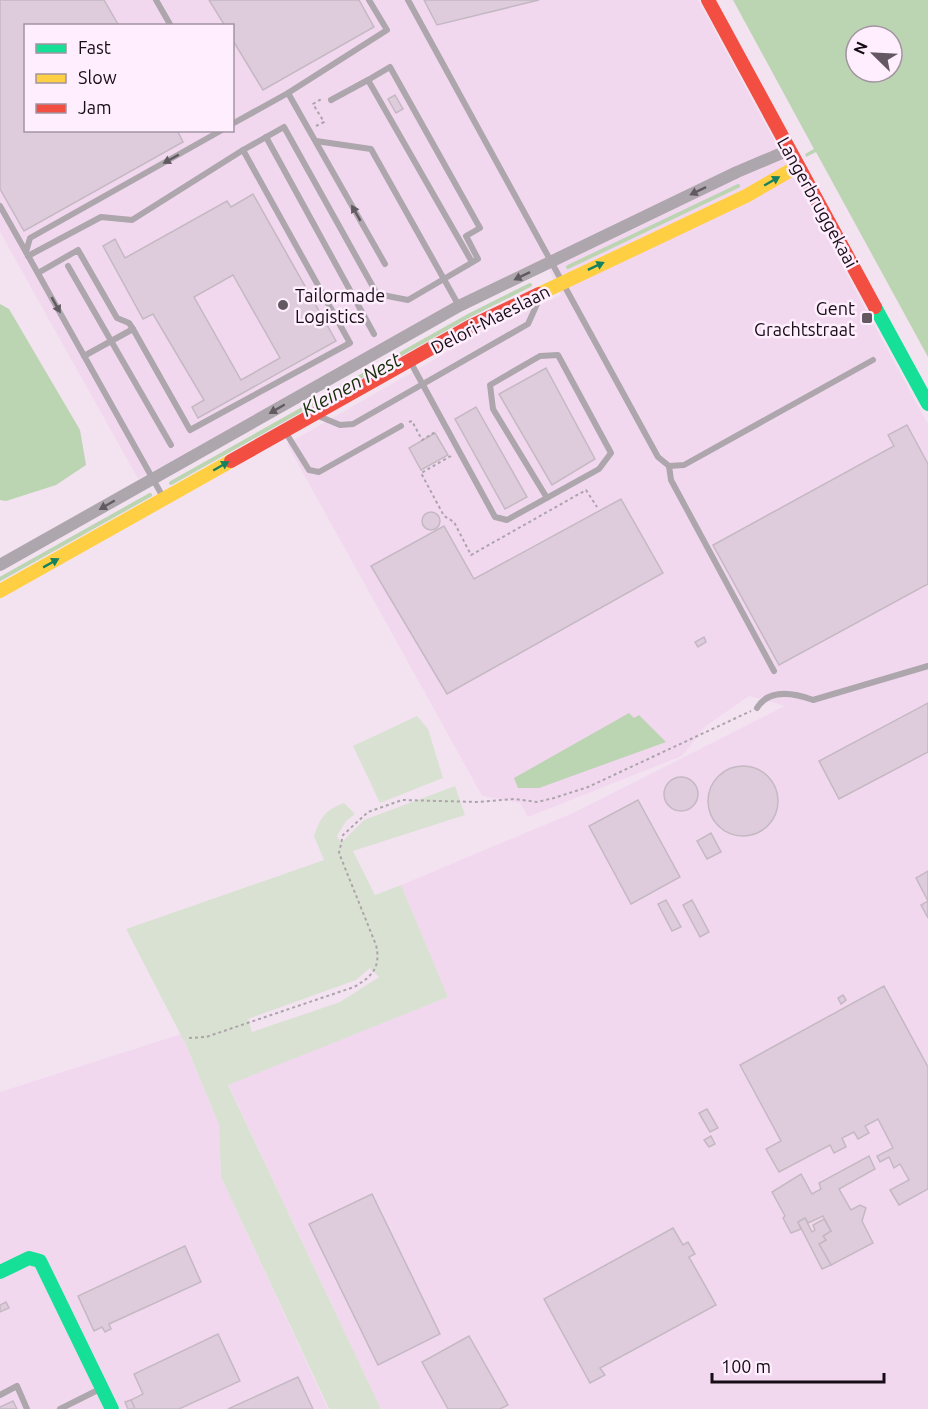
<svg xmlns="http://www.w3.org/2000/svg" width="928" height="1409" font-family="Ubuntu,sans-serif">
  <rect width="100%" height="100%" fill="#f3e3f1"/>
  <g fill="#f2d8ef" fill-rule="evenodd">
    <path d="M0,0H698L928,424V1409H381L228,1084L448,997L401,885L573,813L785,706L749,696L706,726L682,756L528,817L520,803L482,796L287,444L477,335L561,295L545,262L138,479L0,232ZM26,26H232V130H26Z"/>
    <polygon points="181,1034 219,1125 221,1177 328,1409 0,1409 0,1092"/>
  </g>
  <g fill="#d9e2d2" fill-rule="evenodd">
    <polygon points="417,716 428,729 443,778 380,803 353,746"/>
    <path d="M455,786L465,815L353,851L375,895L401,885L448,997L228,1085L381,1409H329L221,1177L219,1125L185,1043L126,929L324,860L314,836C320,818 326,809 344,803L355,814L346,821L337,836L341,843L364,820ZM370,968L379,977L340,1002L252,1032L248,1019L356,980Z"/>
  </g>
  <g fill="#bbd4b1" fill-rule="evenodd">
    <path d="M733,0H928V357L816,152L806,157L805,154L814,149ZM856,36H892V72H856Z"/>
    <polygon points="0,304 9,309 80,430 86,465 56,485 6,501 0,500"/>
    <polygon points="629,713 634,718 639,715 666,742 539,788 518,788 514,778"/>
  </g>
  <g fill="none" stroke-linecap="round" stroke-linejoin="round">
    <g stroke="#bbd4b1" stroke-width="4">
      <polyline points="568,267 738,186"/>
      <polyline points="171,483 470,315 530,285"/>
      <polyline points="0,579 150,495"/>
    </g>
  </g>
  <g fill="#deccdc" stroke="#c4b8c2" stroke-width="1.5" fill-rule="evenodd">
    <polygon points="0,0 104,0 119,26 26,26 26,130 177,130 183,142 24,231 0,189"/>
    <polygon points="209,0 359,0 374,27 263,90 232,39 232,26 225,26"/>
    <polygon points="424,0 539,0 437,25"/>
    <polygon points="395,95 403,109 396,113 388,99"/>
    <path d="M253,194L336,341L198,418L192,407L204,400L153,314L143,319L103,246L115,239L125,258L227,201L231,207ZM233,275L280,358L241,380L194,297Z"/>
    <polygon points="546,368 595,459 552,485 499,394"/>
    <polygon points="476,407 527,497 505,509 455,419"/>
    <polygon points="907,425 928,464 928,584 779,665 713,545 894,446 888,435"/>
    <polygon points="435,433 448,455 421,470 409,448"/>
    <polygon points="621,499 663,573 447,694 371,566 444,526 474,579"/>
    <circle cx="431" cy="521" r="9"/>
    <polygon points="704,637 706,642 698,647 695,642"/>
    <polygon points="928,703 928,752 839,799 819,761"/>
    <circle cx="743" cy="801" r="35"/>
    <circle cx="681" cy="794" r="17"/>
    <polygon points="638,800 680,877 631,904 589,826"/>
    <polygon points="711,833 721,852 707,859 697,841"/>
    <polygon points="928,871 928,901 916,878"/>
    <polygon points="666,900 681,927 672,931 658,904"/>
    <polygon points="692,900 709,932 700,937 683,905"/>
    <polygon points="928,901 928,918 921,905"/>
    <polygon points="884,986 928,1067 928,1189 899,1205 890,1190 909,1180 900,1164 894,1168 889,1157 880,1162 877,1156 893,1148 878,1119 865,1126 869,1133 858,1139 854,1132 842,1138 846,1147 834,1153 830,1145 779,1172 766,1149 781,1141 740,1065"/>
    <polygon points="843,995 846,1000 841,1004 838,998"/>
    <polygon points="707,1109 718,1128 710,1132 699,1113"/>
    <polygon points="711,1136 715,1144 709,1147 704,1140"/>
    <polygon points="869,1156 875,1169 839,1189 851,1210 860,1205 866,1208 862,1221 873,1243 831,1265 819,1244 826,1240 823,1236 831,1231 823,1216 808,1223 805,1218 798,1222 801,1229 791,1233 783,1218 785,1216 772,1192 801,1174 812,1194 821,1189 819,1183"/>
    <polygon points="372,1194 440,1334 378,1365 309,1224"/>
    <polygon points="805,1218 812,1232 815,1230 813,1225 824,1219 831,1231 823,1236 826,1240 819,1244 831,1265 822,1269 798,1222"/>
    <polygon points="673,1228 683,1245 688,1242 695,1254 689,1257 716,1305 600,1368 605,1375 590,1383 544,1299"/>
    <polygon points="185,1246 201,1282 109,1324 111,1329 105,1332 102,1327 94,1331 78,1296"/>
    <polygon points="6,1302 9,1308 0,1312 0,1305"/>
    <polygon points="218,1334 240,1381 179,1409 135,1409 131,1400 143,1394 134,1374"/>
    <polygon points="469,1336 508,1405 500,1409 448,1409 422,1362"/>
    <polygon points="298,1377 313,1409 228,1409"/>
    <polygon points="131,1400 135,1409 128,1409 125,1402"/>
    <polygon points="13,1401 17,1409 0,1409 0,1407"/>
  </g>
  <g fill="none" stroke-linecap="round" stroke-linejoin="round">
    <g stroke="#aca4ab" stroke-width="2" stroke-dasharray="3 3" stroke-linecap="butt">
      <polyline points="316,126 324,122 313,104 323,98"/>
      <polyline points="409,422 412,421 422,440 437,431"/>
      <polyline points="451,456 421,473 444,516 454,522 471,555 586,490 597,507"/>
      <path d="M189,1038L206,1037L354,987C373,976 381,967 376,945L339,853L343,835L368,812L402,800L478,802L515,799L537,802L554,798L588,787L751,711"/>
    </g>
    <g stroke="#ada6ac" stroke-width="6">
      <polyline points="156,0 171,26"/>
      <polyline points="408,0 658,457 669,466 671,480 774,671"/>
      <polyline points="288,93 387,30 369,0"/>
      <polyline points="331,100 368,80"/>
      <polyline points="232,124 288,93 385,264"/>
      <polyline points="266,137 374,334"/>
      <polyline points="316,141 371,149 459,306"/>
      <polyline points="0,206 26,252"/>
      <polyline points="28,256 101,217 132,220 243,150"/>
      <polyline points="68,266 171,445"/>
      <polyline points="38,273 78,250 117,318 129,323 133,329"/>
      <polyline points="84,356 133,329 190,430 350,343 243,150 284,127 377,294 408,300 478,259 466,236 480,228 390,67 368,80 472,262"/>
      <polyline points="411,363 495,517 507,520 599,469 611,453 558,355 540,356 490,385 493,409 547,498"/>
      <polyline points="316,415 340,425 353,424 528,324 537,304 535,298"/>
      <polyline points="286,433 309,470 319,472 401,426"/>
      <polyline points="669,466 684,465 873,360"/>
      <polyline points="163,497 26,252 30,238 222,130"/>
      <path d="M757,708C769,688 794,693 813,700L928,666"/>
      <polyline points="0,1395 17,1386 27,1409"/>
      <polyline points="60,1409 100,1389"/>
    </g>
    <polyline stroke="#ada6ac" stroke-width="12" points="0,565 459,306 737,172 789,150"/>
    <g stroke="#16e098" stroke-width="14">
      <polyline points="875,307 928,404"/>
      <polyline points="0,1272 29,1258 40,1261 112,1409"/>
    </g>
    <g stroke="#ffcf43" stroke-width="14">
      <polyline points="539,294 746,196 798,166"/>
      <polyline points="0,591 231,461"/>
    </g>
    <g stroke="#f24e42" stroke-width="14">
      <polyline points="708,0 875,307"/>
      <polyline points="231,461 469,327 539,294"/>
    </g>
  </g>
  <defs><path id="oneway-solid" d="M-6-.8H1V-3.2L6.5 0L1 3.2V.8H-6Z" transform="scale(1.5)"/></defs>
  <g fill="#625a61">
    <use href="#oneway-solid" transform="translate(171 159) rotate(151)"/>
    <use href="#oneway-solid" transform="translate(698 191) rotate(154)"/>
    <use href="#oneway-solid" transform="translate(356 213) rotate(-120)"/>
    <use href="#oneway-solid" transform="translate(522 276) rotate(154)"/>
    <use href="#oneway-solid" transform="translate(56 305) rotate(61)"/>
    <use href="#oneway-solid" transform="translate(277 409) rotate(150)"/>
    <use href="#oneway-solid" transform="translate(107 505) rotate(150)"/>
  </g>
  <g fill="#16815e">
    <use href="#oneway-solid" transform="translate(772 181) rotate(-30)"/>
    <use href="#oneway-solid" transform="translate(596 266) rotate(-25)"/>
    <use href="#oneway-solid" transform="translate(221 466) rotate(-30)"/>
    <use href="#oneway-solid" transform="translate(51 563) rotate(-29)"/>
  </g>
  <g fill="#645863" stroke="#ffeefd" stroke-width="2">
    <circle cx="283" cy="305" r="6"/>
    <rect x="861" y="312" width="12" height="12" rx="3"/>
  </g>
  <g text-anchor="middle" dominant-baseline="central" stroke-width="5" stroke-linejoin="round" paint-order="stroke">
    <g font-size="18" fill="#170d16" stroke="#ffeefd">
      <text transform="translate(818 202) rotate(61)">Langerbruggekaai</text>
      <text transform="translate(490 319) rotate(-27)">Delori-Maeslaan</text>
    </g>
    <g font-size="18" fill="#170d16" stroke="#ffeefd" text-anchor="start">
      <text x="295" y="295">Tailormade<tspan x="295" dy="21">Logistics</tspan></text>
      <text x="855" y="308" text-anchor="end">Gent<tspan x="855" dy="21">Grachtstraat</tspan></text>
    </g>
    <g font-size="20" font-style="italic" fill="#15310a" stroke="#ffeefd">
      <text transform="translate(351 384) rotate(-29)">Kleinen Nest</text>
    </g>
  </g>
  <rect x="24" y="24" width="210" height="108" fill="#ffeefd" stroke="#a294a1" stroke-width="1.5"/>
  <rect x="36" y="44" width="30" height="9" fill="#16e098" stroke="#a294a1" stroke-width="1.5"/>
  <text x="78" y="54" font-size="18" fill="#170d16">Fast</text>
  <rect x="36" y="74" width="30" height="9" fill="#ffcf43" stroke="#a294a1" stroke-width="1.5"/>
  <text x="78" y="84" font-size="18" fill="#170d16">Slow</text>
  <rect x="36" y="104" width="30" height="9" fill="#f24e42" stroke="#a294a1" stroke-width="1.5"/>
  <text x="78" y="114" font-size="18" fill="#170d16">Jam</text>
  <g transform="translate(874 54) rotate(294)"><circle r="28" fill="#ffeefd" stroke="#a294a1" stroke-width="1.5"/>
  <path d="M0-4.5L10 22L0 15L-10 22Z" fill="#645863"/>
  <text y="-9" font-size="16" font-weight="bold" text-anchor="middle" fill="#170d16">N</text>
  </g>
  <path d="M712 1373v9h172v-9" fill="none" stroke="#170d16" stroke-width="3"/>
  <text x="721" y="1373" font-size="18" fill="#170d16" stroke="#ffeefd" stroke-width="4.5" paint-order="stroke">100 m</text>
</svg>
